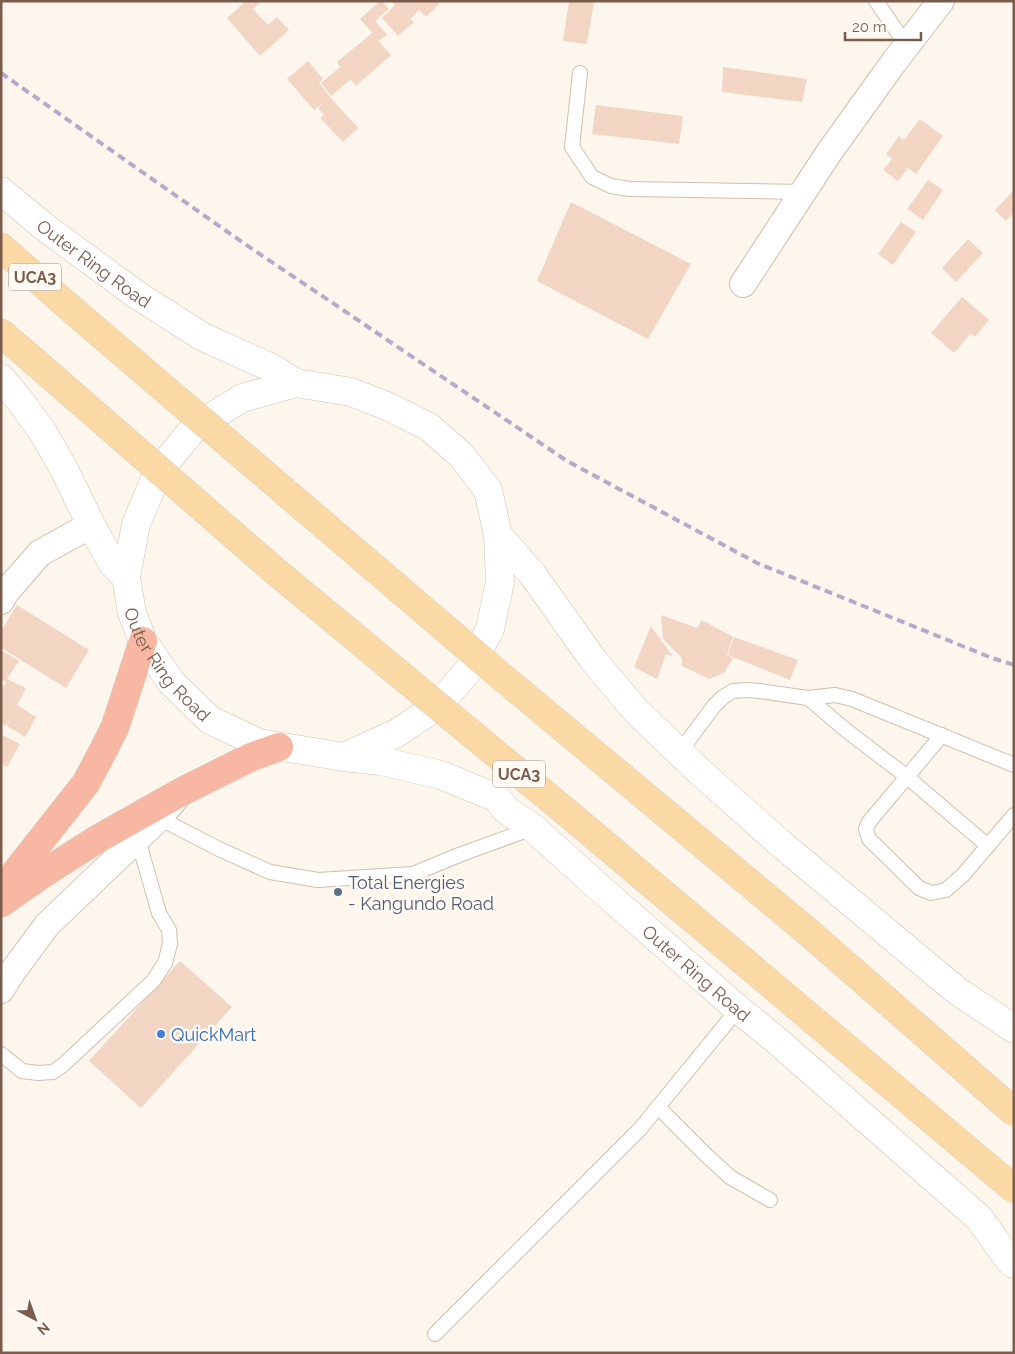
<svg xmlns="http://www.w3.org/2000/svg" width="1015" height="1354" font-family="Raleway,sans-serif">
  <rect width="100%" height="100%" fill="#fdf6ec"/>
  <g fill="#f3d5c3">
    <polygon points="246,1 262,1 253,9 268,25 277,17 289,30 260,56 227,18"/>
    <polygon points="380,1 382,1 389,9 375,21 387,35 378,41 391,55 356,86 351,79 331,96 321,83 340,67 337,62 372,33 360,19"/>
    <polygon points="392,1 442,1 426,17 419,10 410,19 414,22 398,36 382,18 395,5"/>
    <polygon points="569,1 594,1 587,44 563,41"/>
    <polygon points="308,61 323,79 319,83 330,97 358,128 343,142 320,118 324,115 318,108 323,103 314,110 287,79"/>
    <polygon points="723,67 807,79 802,102 722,92"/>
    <polygon points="596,105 683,116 679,144 592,134"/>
    <polygon points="920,119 943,136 916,174 908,168 898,181 883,170 892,159 886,154 899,136 904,140"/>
    <polygon points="928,180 943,190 923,220 907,209"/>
    <polygon points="1014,190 1014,212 1006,221 995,210"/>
    <polygon points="571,202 691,264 648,339 537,281"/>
    <polygon points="901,222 916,232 893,265 878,254"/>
    <polygon points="968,239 983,253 956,282 942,268"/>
    <polygon points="962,297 989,320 975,337 971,333 954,353 931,333"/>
    <polygon points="17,605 89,650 66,688 1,648 1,631"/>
    <polygon points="661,615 697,628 702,620 733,637 727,655 733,658 724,673 709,679 682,666 682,658 663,639"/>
    <polygon points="651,626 673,657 666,654 657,679 634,667"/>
    <polygon points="734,637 798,660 790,680 728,655"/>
    <polygon points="1,650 19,661 7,679 26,688 17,705 36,717 25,737 7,726 10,719 6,726 1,723 1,691 6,682 1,679"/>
    <polygon points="1,734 20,744 7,767 1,764"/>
    <polygon points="180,961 232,1007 141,1108 89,1061"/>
  </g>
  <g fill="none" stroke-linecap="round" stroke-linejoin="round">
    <defs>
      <g id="lane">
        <polyline points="876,1 907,46"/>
        <polyline points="580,73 572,147 592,177 611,186 630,189 803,192"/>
        <polyline points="808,698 835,695 852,699 1014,765"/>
        <polyline points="942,735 869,822 866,829 869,839 919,888 931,893 946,890 963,875 1014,815"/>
        <polyline points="679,753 714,706 723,697 733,691 747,690 760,691 808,698 847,731 906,776 988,846"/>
        <polyline points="155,814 159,818 219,849 270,872 318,880 413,874 459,855 533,828"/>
        <polyline points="1,1054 22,1071 38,1073 53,1072 63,1065 153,981 165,963 170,944 169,930 159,913 137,836"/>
        <polyline points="658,1107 706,1155 730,1177 770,1200"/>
        <polyline points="435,1334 640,1129 738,1009"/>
      </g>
      <g id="street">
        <polyline points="743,284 828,154 894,62 941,1"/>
        <polyline points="1,601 6,592 40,553 80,531 92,527"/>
        <polyline points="1,990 13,971 47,925 159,818 175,799"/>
      </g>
      <g id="secondary">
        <path id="s1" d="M1,191L47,229L137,295L203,337L272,368L296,383"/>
        <polyline points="1,378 18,398 42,431 63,467 92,527 113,564 126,577"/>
        <polyline points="498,535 533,575 594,661 637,712 698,770 781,844 956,990 1014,1029"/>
        <path id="s2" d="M344,757L397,733L437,706L468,671L490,629L500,582L498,535L488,490L461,455L429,427L387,406L351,392L296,383L242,398L194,428L158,472L136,524L126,577L132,613L143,641L171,682L210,720L259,743L344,757L381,761L441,775L497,798L506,810L533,828L594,883L738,1009L775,1039L979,1218L1009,1260L1014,1264"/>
      </g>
      <g id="primary">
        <polyline points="1,247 69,307"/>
        <polyline points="1,333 27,355"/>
      </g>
      <g id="highway">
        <polyline points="1,896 12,877 86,783 104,749 115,727 143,641"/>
        <polyline points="1,903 44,873 96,840 183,791 251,757 279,747"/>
      </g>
    </defs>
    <use href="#lane" stroke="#d1beb0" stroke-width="16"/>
    <use href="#street" stroke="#d1beb0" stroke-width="28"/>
    <use href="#secondary" stroke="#d6c0b0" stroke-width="29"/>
    <use href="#primary" stroke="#dad1cd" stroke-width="29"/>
    <use href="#highway" stroke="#dad1cd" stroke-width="29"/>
    <use href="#lane" stroke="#fff" stroke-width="14"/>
    <use href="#street" stroke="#fff" stroke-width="26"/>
    <use href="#secondary" stroke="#fff" stroke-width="28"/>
    <use href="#primary" stroke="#fbd9a5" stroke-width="28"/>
    <use href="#highway" stroke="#f7b7a3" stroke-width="28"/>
    <polyline stroke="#b9a8c9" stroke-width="4" stroke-dasharray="8 5" stroke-linecap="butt" points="1,73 242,242 567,461 757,563 992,658 1014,665"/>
    <defs>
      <g id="primary-bridge">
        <polyline points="69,307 496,672 807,931 1014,1112"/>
        <polyline points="27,355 275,571 565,811 1014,1189"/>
      </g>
    </defs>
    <use href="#primary-bridge" stroke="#dad1cd" stroke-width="29" stroke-linecap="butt"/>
    <use href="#primary-bridge" stroke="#fbd9a5" stroke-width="28"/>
  </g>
  <circle fill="#5c6f8a" stroke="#fffaf3" stroke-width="2" cx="338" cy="892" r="5"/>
  <circle fill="#3f7fe0" stroke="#fffaf3" stroke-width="2" cx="161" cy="1034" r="5"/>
  <g text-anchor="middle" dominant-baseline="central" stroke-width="5" stroke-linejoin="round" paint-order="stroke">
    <g fill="#fffaf3" stroke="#a28b7f" stroke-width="1">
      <rect x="9" y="263.5" width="52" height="27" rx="4"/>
      <rect x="493" y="760.5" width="52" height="27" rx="4"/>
    </g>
    <g font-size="16" font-weight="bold" fill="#7a5c4d">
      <text x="35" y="277">UCA3</text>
      <text x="519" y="774">UCA3</text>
    </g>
    <g font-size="18" fill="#7a5c4d" stroke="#fffaf3">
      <text stroke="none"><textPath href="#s1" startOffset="118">Outer Ring Road</textPath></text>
      <text stroke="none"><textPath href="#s2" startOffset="949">Outer Ring Road</textPath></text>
      <text stroke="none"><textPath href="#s2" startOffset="1586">Outer Ring Road</textPath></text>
    </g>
    <g font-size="18" fill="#4e5e75" stroke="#fffaf3" text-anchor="start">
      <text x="348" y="882">Total Energies<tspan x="348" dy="21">- Kangundo Road</tspan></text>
    </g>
    <g font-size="18" fill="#366cbe" stroke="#fffaf3" text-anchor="start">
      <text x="171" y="1034">QuickMart</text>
    </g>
  </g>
  <rect width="1015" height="1354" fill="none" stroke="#7a5c4d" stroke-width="5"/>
  <g transform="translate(35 1319) rotate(139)" stroke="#fffaf3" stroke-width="4" paint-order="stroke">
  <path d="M0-4L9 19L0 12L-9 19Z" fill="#7a5c4d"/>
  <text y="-8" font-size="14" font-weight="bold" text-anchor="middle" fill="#7a5c4d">N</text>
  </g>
  <path d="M845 32v8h76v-8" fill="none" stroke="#7a5c4d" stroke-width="2.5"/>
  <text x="852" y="32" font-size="15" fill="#7a5c4d" stroke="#fffaf3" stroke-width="4" paint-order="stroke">20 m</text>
</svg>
